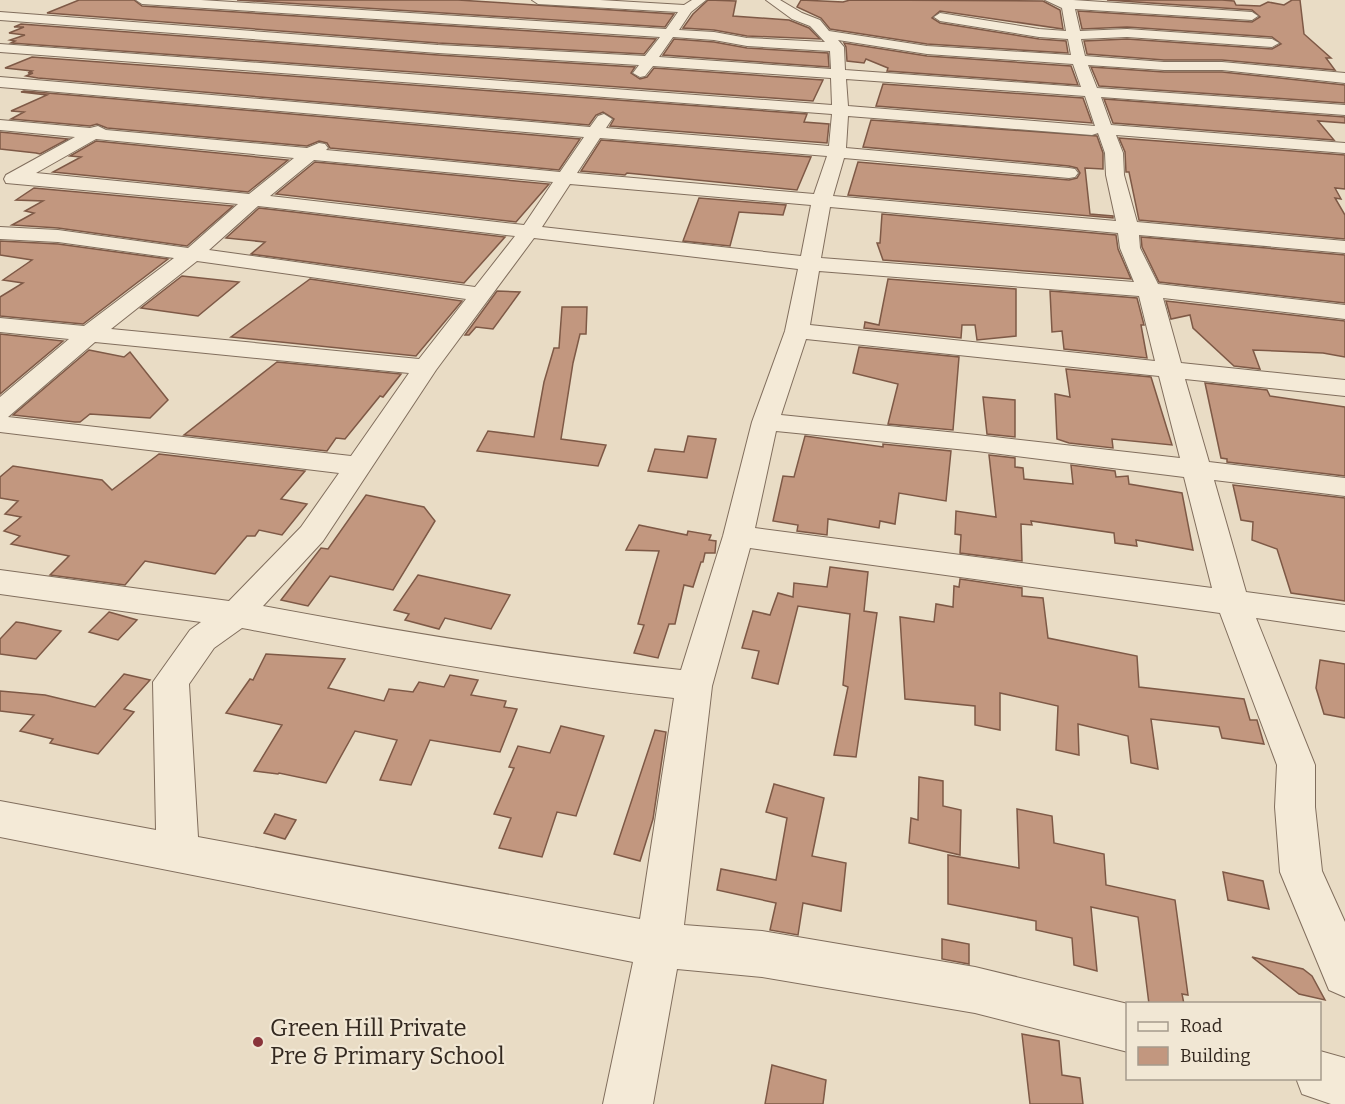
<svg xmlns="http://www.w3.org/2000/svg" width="1345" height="1104" font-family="Bitter,serif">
  <rect width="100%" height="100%" fill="#e9dcc5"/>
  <g fill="#c2977f" stroke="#7e5946" stroke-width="1.5">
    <polygon points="79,0 134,0 142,6 656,39 644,54 438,43 47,13"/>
    <polygon points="237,0 458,0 674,14 665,27"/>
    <polygon points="708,0 736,1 733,16 789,20 809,28 820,39 747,36 714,30 683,28 693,14"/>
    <polygon points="801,0 843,2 850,0 1043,1 1060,10 1063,29 940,11 932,18 940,23 1039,39 1066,41 1068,53 927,44 830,29 821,18 797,7"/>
    <polygon points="1107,0 1222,0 1234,1 1236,5 1260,6 1268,2 1284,5 1292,0 1300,0 1304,34 1331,58 1326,58 1335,70 1222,60 1164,60 1087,54 1084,41 1127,39 1272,49 1281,44 1272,37 1127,27 1082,29 1078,11 1252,22 1260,17 1252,10"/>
    <polygon points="21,24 438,55 635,67 631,73 640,79 647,77 654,68 823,80 813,101 11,43 15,41 10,40 25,35 9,33 24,27 14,27"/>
    <polygon points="674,39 714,42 747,48 828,53 829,67 663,55"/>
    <polygon points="844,43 927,56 1071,66 1078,85 887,71 888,68 866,59 864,63 847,61 846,47"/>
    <polygon points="32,57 807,114 804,122 829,124 827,143 610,126 614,119 603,112 596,115 589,125 38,78 26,76 33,73 28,73 32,71 5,68"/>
    <polygon points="1091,67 1164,72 1222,72 1345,85 1345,103 1099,86"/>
    <polygon points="883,84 1083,98 1092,123 876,106"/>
    <polygon points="24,91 580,139 559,170 330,148 327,143 319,141 307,146 107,128 97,124 90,126 11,119 24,112 11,111 47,95 21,92"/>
    <polygon points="1104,99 1345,117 1345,123 1318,121 1334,140 1113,123"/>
    <polygon points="871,120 1097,136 1103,153 1103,169 1085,168 1090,214 1113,216 1113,218 848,195 858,162 1069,180 1077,178 1080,173 1077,168 1069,166 863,147"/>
    <polygon points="0,132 68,139 40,154 36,153 0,149"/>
    <polygon points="1119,138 1345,155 1345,189 1335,188 1341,199 1335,198 1345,215 1345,239 1139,220 1129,172 1126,172 1125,152"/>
    <polygon points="601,140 811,157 797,190 627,173 625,175 581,171"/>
    <polygon points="96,141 288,160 248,192 53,172 81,157 70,156"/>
    <polygon points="315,162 549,184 516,222 276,194"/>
    <polygon points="34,188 233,206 187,246 58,228 12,225 34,213 25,211 43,201 16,200"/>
    <polygon points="699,198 786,205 783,215 739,212 730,246 683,241"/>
    <polygon points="259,208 294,212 505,237 464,283 251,254 265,242 226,238"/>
    <polygon points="882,214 1116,235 1118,249 1131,279 883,260 877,243 880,243"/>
    <polygon points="1141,237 1345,255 1345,303 1159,282 1142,247"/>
    <polygon points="0,241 58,244 168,259 83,324 0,316 0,297 23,283 3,280 32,260 0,255"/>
    <polygon points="182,276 239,282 198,316 141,308"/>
    <polygon points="310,279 462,301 416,356 231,337"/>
    <polygon points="888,279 1016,289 1016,336 977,340 975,325 962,325 961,338 864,328 865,322 879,325"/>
    <polygon points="497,291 520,292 493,329 476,327 469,335 465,335"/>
    <polygon points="1050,291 1137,298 1144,325 1141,325 1147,358 1064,349 1062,331 1052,332"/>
    <polygon points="1166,301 1345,321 1345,357 1323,353 1253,350 1260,369 1234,366 1193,328 1190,315 1171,319"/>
    <polygon points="562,307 587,307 586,334 580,334 573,363 561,439 606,445 598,466 477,451 488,431 534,437 544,382 554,348 559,348"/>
    <polygon points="0,334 63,341 0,394"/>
    <polygon points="859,347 959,357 953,430 888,424 898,384 853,373"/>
    <polygon points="89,350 124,357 130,352 168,400 150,418 90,414 80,422 75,422 13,415"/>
    <polygon points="277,362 401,374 383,397 380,396 345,439 336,438 327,451 184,435"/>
    <polygon points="1066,369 1151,377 1172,445 1112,439 1113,448 1069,443 1057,439 1055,394 1070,397"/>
    <polygon points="1205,383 1267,390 1270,396 1345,407 1345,476 1227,462 1227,459 1221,458"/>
    <polygon points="983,397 1015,400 1015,437 987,434"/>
    <polygon points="688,436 716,439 707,478 648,471 655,449 684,452"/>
    <polygon points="805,436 883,447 883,444 951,451 946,501 899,493 895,524 880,521 879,528 828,519 827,535 797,531 798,525 773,521 783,476 794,477"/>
    <polygon points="159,454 305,471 281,499 307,504 282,535 259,530 255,536 247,536 215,574 145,561 125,585 50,575 69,556 11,544 20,536 4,531 21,517 5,514 18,501 0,498 0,477 13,466 102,480 112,490"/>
    <polygon points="989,455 1015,458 1015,467 1023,468 1024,479 1073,484 1071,465 1115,471 1116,477 1128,476 1129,484 1182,493 1193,550 1136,540 1137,546 1115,543 1114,533 1031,521 1032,525 1021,524 1022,561 960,553 961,535 955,534 956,511 996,517"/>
    <polygon points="1233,485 1345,498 1345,601 1291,593 1277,549 1252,540 1253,522 1241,520"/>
    <polygon points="366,495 424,507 435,521 393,590 330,576 308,606 281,600 321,548 328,549"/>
    <polygon points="639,525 687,535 688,531 711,535 709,540 716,541 715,553 705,553 703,562 701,562 693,587 684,585 675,624 669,624 658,658 634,653 644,625 638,624 659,551 626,550"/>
    <polygon points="830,567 868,572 864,611 877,613 856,757 834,755 848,687 843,685 850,614 798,606 778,684 752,678 759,651 742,648 753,611 770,615 778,593 793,597 794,583 827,587"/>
    <polygon points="418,575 510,595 491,629 445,618 439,629 405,620 409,614 394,610"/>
    <polygon points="960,579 1022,588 1022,596 1043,598 1048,638 1137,656 1139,687 1244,699 1250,720 1257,720 1264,744 1222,738 1219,727 1151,719 1158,769 1131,763 1128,736 1078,724 1079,755 1056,750 1058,706 1000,693 1000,730 975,725 975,706 905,699 900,617 934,622 936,604 953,607 954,586 959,587"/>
    <polygon points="109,612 137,620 118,640 89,632"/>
    <polygon points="16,622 23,623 61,631 36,659 0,654 0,639"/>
    <polygon points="266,654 345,659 328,688 384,701 389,689 413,692 419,682 444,687 450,675 478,680 471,695 506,701 504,707 517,709 500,752 430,740 411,785 380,780 397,740 355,731 326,783 279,773 278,774 254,771 282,725 226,713 250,679 253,680"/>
    <polygon points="1320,660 1345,664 1345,718 1324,714 1316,688"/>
    <polygon points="124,674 150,680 124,709 134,712 98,754 50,743 53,739 20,731 34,715 0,711 0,691 45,695 95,707"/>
    <polygon points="561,726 604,736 576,816 557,812 542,857 499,848 511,818 494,814 514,768 509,767 518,746 550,753"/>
    <polygon points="655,730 666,732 653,819 640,861 614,854"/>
    <polygon points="919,777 943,781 943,806 961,810 960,855 909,843 911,818 918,820"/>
    <polygon points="774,784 824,798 812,856 846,863 841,911 803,903 798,935 770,930 776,903 717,890 721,869 776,880 787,818 766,812"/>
    <polygon points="1017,809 1052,816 1054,843 1104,854 1106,885 1175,900 1188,995 1182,994 1184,1004 1149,1004 1138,917 1091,907 1097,971 1074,965 1072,938 1036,930 1036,921 948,904 948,855 1019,868"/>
    <polygon points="275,814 296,820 285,839 264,833"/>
    <polygon points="1223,872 1263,881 1269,909 1228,900"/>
    <polygon points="942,939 969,944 969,964 942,959"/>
    <polygon points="1252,957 1303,969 1312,976 1325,1000 1299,994"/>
    <polygon points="1022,1034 1059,1041 1062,1075 1080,1078 1083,1104 1030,1104"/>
    <polygon points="772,1065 826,1080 823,1104 765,1104"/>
  </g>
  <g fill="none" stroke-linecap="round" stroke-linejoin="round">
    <defs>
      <g id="street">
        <path d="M136,0H201L666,29L678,12L538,4L532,0H600L684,5L692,0H706L691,12L679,30L714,32L747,38L825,42L810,26L792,19L766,0H780L802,13L820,20L829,31L927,46L1071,55L1068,39L1039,37L940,21L934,17L940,13L1039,29L1066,31L1062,8L1045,0H1073L1252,12L1258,16L1252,20L1075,9L1080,31L1127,29L1272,39L1279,43L1272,47L1127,37L1081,39L1085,56L1164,62H1222L1345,73V83L1222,70H1164L1088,65L1097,88L1345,105V115L1101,97L1111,125L1345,143V153L1116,135L1123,153L1124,175L1137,222L1345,241V253L1139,235L1140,248L1158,284L1345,305V319L1163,298L1181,363L1345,380V396L1185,379L1209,462L1345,478V496L1214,480L1246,592L1345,605V631L1256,618L1315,765V807L1322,871L1345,922V997L1329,990L1280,872L1275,807L1277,765L1220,613L750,548L712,686L684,925L762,931L975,967L1128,1004V1052L975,1013L762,977L677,969L653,1104H603L633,962L0,837V801L156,830L153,682L190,630L201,622L0,594V570L229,601L301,527L339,473L0,432V397L69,339L0,332V318L84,326L174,258L58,242L0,239V227L58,230L188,248L238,204L6,183L4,179L6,175L75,137L0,130V120L90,128L98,126L106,130L307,148L319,143L325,144L328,148L326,150L560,172L584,137L0,87V77L590,127L598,116L604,114L612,119L606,128L829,146L832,114L0,52V44L832,105L831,78L653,66L645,76L640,77L633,73L639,65L438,53L0,20V12L438,45L645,56L660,37L142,4ZM673,37L714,40L747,46L830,51L831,69L659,57ZM838,40L927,54L1073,64L1081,87L845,70L844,47ZM846,79L1085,96L1095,126L848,106ZM848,116L1092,135L1098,133L1105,153L1106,175L1116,221L833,196L844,158L1069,178L1075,177L1078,173L1075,169L1069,168L846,148ZM600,138L827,156L814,194L577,173ZM96,139L294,158L249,194L36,173ZM314,160L553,182L524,225L270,196ZM570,184L811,205L801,256L542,227ZM258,206L294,210L515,236L475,287L209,250ZM830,207L1118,233L1120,248L1134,282L821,258ZM534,238L798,269L785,331L752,422L723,536L681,670C540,655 402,632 263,606L323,541L436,370ZM197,261L466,299L419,359L111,329ZM819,271L1139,296L1155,361L810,325ZM806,339L1159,376L1180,458L977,435L781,415ZM95,342L409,373L351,456L8,417ZM776,431L977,451L1184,477L1212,588L755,528ZM242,628C385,655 528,682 674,698L640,919L198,837L189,684L214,648Z"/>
        <polygon points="1320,1051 1345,1058 1345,1104 1331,1104 1302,1094 1296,1078 1320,1078"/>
      </g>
    </defs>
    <use href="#street" stroke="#816e5d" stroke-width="2"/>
    <use href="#street" fill="#f4ead7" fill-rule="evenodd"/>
  </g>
  <circle fill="#89343a" stroke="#f1e7d4" stroke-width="2" cx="258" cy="1042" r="6"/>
  <g text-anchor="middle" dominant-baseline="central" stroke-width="4.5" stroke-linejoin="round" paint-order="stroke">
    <g font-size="24" fill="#33281f" stroke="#f1e7d4" text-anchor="start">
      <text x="270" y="1028">Green Hill Private<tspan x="270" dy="28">Pre &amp; Primary School</tspan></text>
    </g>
  </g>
  <rect x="1126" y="1002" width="195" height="78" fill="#f1e7d4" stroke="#a59b8c" stroke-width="1.5"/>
  <rect x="1138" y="1022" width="30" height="9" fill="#f4ead7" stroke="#a59b8c" stroke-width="1.5"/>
  <text x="1180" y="1032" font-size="18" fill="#33281f">Road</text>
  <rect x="1138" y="1047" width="30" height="18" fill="#c2977f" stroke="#a59b8c" stroke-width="1.5"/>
  <text x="1180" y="1062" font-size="18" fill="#33281f">Building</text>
</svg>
